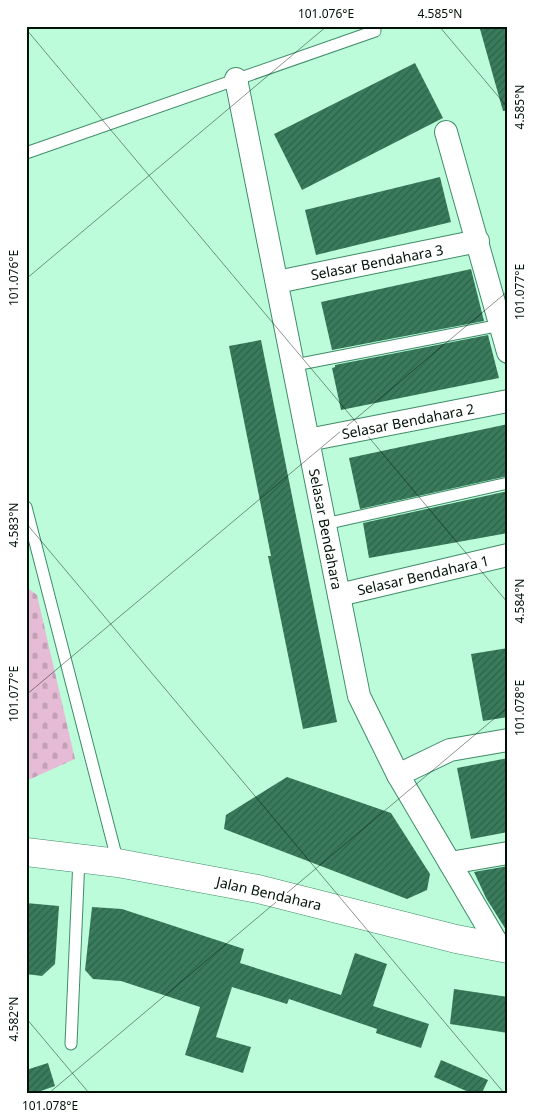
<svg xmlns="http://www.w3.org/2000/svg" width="534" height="1119" font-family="'Noto Sans',sans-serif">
  <defs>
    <pattern id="cemetery-stones" width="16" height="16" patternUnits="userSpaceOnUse" patternTransform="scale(1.25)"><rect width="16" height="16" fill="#e6bbd6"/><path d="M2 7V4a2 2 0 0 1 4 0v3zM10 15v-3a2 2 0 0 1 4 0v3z" fill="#c4a0b6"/></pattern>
    <pattern id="building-hatch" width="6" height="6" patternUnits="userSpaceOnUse" patternTransform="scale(1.25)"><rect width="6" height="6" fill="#397b5c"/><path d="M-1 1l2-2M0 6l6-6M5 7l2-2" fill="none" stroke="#2e634a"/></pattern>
  </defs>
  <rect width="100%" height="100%" fill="#bdfcda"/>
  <polygon fill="url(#cemetery-stones)" points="26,587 37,595 75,759 26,781"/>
  <g fill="url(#building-hatch)">
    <polygon points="491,26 508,26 508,110 503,111 480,29"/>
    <polygon points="415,63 443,118 302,190 274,134"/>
    <polygon points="440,177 451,222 316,255 305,210"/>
    <polygon points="471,269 484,321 332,350 321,302"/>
    <polygon points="488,335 499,378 341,410 332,368 335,367 335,365"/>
    <polygon points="261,340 337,722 303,729 268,556 271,556 229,346"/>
    <polygon points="508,424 508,476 360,509 349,458"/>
    <polygon points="508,491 508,533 369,558 363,523"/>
    <polygon points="508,648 508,717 483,721 471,654"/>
    <polygon points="508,758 508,832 471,839 457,768"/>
    <polygon points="287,777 391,813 430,874 427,890 407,899 224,829 226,815"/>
    <polygon points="508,866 508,933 486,898 474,872"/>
    <polygon points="26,903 59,906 55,964 42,976 26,974"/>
    <polygon points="92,907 122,909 244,949 240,963 341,995 355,953 387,964 373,1006 429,1024 421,1048 376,1033 377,1029 289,999 287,1004 232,987 216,1037 251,1047 243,1073 185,1055 200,1007 121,981 93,979 85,970"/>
    <polygon points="454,989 508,997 508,1033 450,1024"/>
    <polygon points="441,1060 488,1080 482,1093 471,1093 434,1077"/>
    <polygon points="48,1063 55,1086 35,1093 26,1093 26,1070"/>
  </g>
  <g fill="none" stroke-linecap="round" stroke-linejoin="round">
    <defs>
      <g id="service">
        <polyline points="26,153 375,31 374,26"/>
        <polyline points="295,365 501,325"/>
        <polyline points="26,507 118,863"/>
        <polyline points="325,524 508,483"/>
        <polyline points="71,1044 79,858"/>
      </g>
      <g id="minor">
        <polyline points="236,79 359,696 398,775 500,948"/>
        <polyline points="446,132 508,352"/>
        <polyline points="277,282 478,241"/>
        <polyline points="308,440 508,401"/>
        <polyline points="339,595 508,555"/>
        <polyline points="398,775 450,750 508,740"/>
        <polyline points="450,863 508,853"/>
      </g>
      <polyline id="secondary" points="26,852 118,863 258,889 456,939 508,949"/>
    </defs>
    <use href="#service" stroke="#3e8d68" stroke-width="13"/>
    <use href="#minor" stroke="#3e8d68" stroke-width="24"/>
    <use href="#secondary" stroke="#3e8d68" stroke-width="29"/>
    <use href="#service" stroke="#fff" stroke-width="11"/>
    <use href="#minor" stroke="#fff" stroke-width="22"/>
    <use href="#secondary" stroke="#fff" stroke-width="28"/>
  </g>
  <path fill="none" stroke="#001208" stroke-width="1" stroke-opacity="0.45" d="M439,26L508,108M26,29L508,603M26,279L327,26M26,523L504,1093M26,695L508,291M26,1018L89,1093M49,1093L508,707"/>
  <g text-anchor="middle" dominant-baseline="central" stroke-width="4.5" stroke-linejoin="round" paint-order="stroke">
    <g font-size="14" fill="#001208" stroke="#fff">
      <text transform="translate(377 262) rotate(-11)">Selasar Bendahara 3</text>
      <text transform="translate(408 421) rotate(-11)">Selasar Bendahara 2</text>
      <text transform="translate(326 529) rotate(79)">Selasar Bendahara</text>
      <text transform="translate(423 575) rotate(-13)">Selasar Bendahara 1</text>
      <text transform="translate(269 893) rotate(13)">Jalan Bendahara</text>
    </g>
  </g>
  <rect width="534" height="1119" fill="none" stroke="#ffffff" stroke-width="55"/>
  <rect x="28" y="28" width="478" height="1064" fill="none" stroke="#001208" stroke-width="2"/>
  <g font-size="12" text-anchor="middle" fill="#001208">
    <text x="326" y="18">101.076°E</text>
    <text x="440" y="18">4.585°N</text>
    <text transform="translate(520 107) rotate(-90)" y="4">4.585°N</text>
    <text transform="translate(14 278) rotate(-90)" y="4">101.076°E</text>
    <text transform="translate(520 292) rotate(-90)" y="4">101.077°E</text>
    <text transform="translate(14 525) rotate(-90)" y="4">4.583°N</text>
    <text transform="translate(520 601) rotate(-90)" y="4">4.584°N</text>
    <text transform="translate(14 694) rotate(-90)" y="4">101.077°E</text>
    <text transform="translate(520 708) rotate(-90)" y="4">101.078°E</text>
    <text transform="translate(14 1019) rotate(-90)" y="4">4.582°N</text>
    <text x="50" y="1110">101.078°E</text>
  </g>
</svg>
